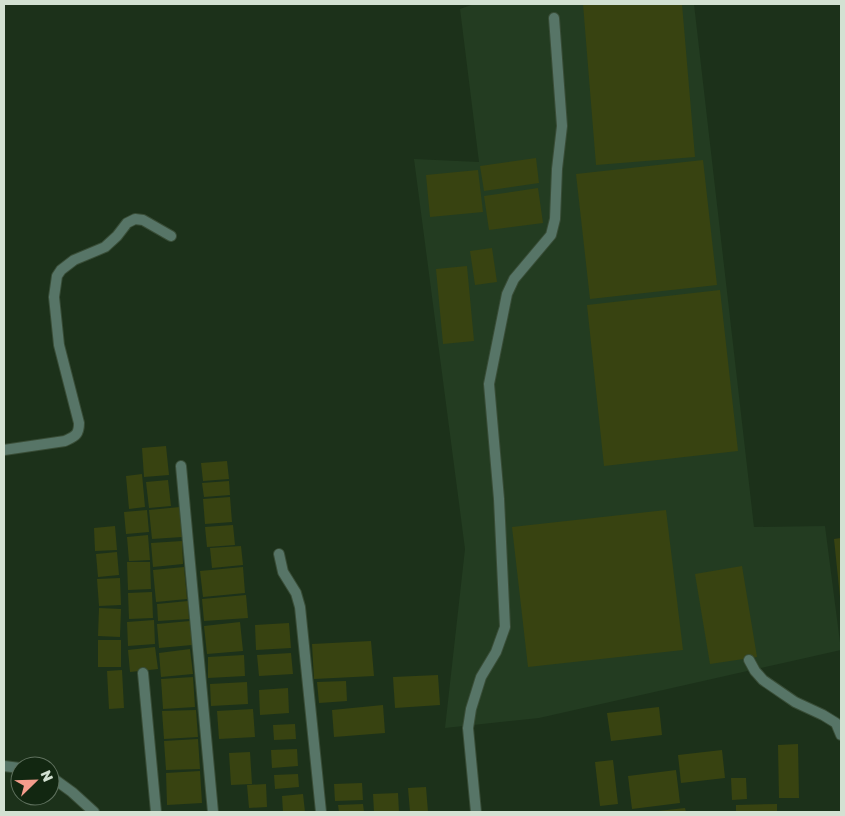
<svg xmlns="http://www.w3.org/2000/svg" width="845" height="816" font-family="'Golos Text',sans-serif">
  <rect width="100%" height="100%" fill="#1c311a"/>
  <polygon fill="#233c21" points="474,4 694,4 754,527 825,526 841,650 539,718 445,728 465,549 414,159 479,162 460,9"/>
  <g fill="#384311">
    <polygon points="583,4 682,4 695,157 596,165"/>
    <polygon points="536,158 539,183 484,191 480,166"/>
    <polygon points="703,160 717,285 590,299 576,174"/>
    <polygon points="478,170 483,212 430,217 426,175"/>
    <polygon points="538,188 543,223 489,230 484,196"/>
    <polygon points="492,248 497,282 475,285 470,251"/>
    <polygon points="467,266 474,341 443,344 436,269"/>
    <polygon points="720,290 738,451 604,466 587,305"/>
    <polygon points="166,446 169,475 144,477 142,448"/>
    <polygon points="227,461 229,479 203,481 201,463"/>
    <polygon points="142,474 145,507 129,509 126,476"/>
    <polygon points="168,480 171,506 149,508 146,482"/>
    <polygon points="229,481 230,495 204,497 202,483"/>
    <polygon points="230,497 232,522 205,524 203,499"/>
    <polygon points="180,507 182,537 152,539 149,510"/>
    <polygon points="147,510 149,532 126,534 124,512"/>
    <polygon points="666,510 683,650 528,667 512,527"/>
    <polygon points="233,525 235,545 207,547 205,527"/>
    <polygon points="115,526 117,550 95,551 94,528"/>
    <polygon points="148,535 150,560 129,561 127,537"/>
    <polygon points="841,538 841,597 840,597 834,539"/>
    <polygon points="182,541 183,564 153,567 151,543"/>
    <polygon points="241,546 243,565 212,568 210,548"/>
    <polygon points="117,552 119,575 98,577 96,554"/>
    <polygon points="127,562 150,562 151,589 128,590"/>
    <polygon points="742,566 757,657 710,664 695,574"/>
    <polygon points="184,567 187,599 156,602 153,570"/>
    <polygon points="243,567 245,593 203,597 200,571"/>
    <polygon points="120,578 121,605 99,606 97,579"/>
    <polygon points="152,592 153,618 129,619 128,593"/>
    <polygon points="246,595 248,618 204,621 202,599"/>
    <polygon points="188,601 189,619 158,621 157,604"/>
    <polygon points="99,608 121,609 120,637 98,636"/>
    <polygon points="154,620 155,644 128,646 127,622"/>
    <polygon points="190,621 192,645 159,648 157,624"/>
    <polygon points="240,622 243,651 207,654 204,626"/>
    <polygon points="289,623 291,648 256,650 255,625"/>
    <rect x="98" y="640" width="23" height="27"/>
    <polygon points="371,641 374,676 314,679 312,644"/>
    <polygon points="155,647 158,669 130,672 128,650"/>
    <polygon points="190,649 193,674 161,677 159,653"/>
    <polygon points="291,653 293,674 259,676 257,655"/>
    <polygon points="244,655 245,676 208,678 208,657"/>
    <polygon points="122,670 124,708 109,709 107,671"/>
    <polygon points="438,675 440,705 395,708 393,677"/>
    <polygon points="193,677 195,707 163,709 161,679"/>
    <polygon points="346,681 347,701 319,703 317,682"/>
    <polygon points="247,682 248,704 211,706 210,684"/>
    <polygon points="288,688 289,713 260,715 259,690"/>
    <polygon points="383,705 385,733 334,737 332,710"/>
    <polygon points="659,707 662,735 611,741 607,713"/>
    <polygon points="253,709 255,737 219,739 217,711"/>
    <polygon points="196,710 198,737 164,739 162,711"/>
    <polygon points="295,724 296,739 274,740 273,725"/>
    <polygon points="198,739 200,769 166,770 164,741"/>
    <polygon points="798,744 799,798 779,798 778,745"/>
    <polygon points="297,749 298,766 272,768 271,750"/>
    <polygon points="722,750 725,778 681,783 678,755"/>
    <polygon points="250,752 252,784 231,785 229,753"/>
    <polygon points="613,760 618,804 600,806 595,762"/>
    <polygon points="676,770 680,803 632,809 628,776"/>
    <polygon points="200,771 202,803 167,805 166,773"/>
    <polygon points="298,774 299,787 275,789 274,775"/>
    <polygon points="731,778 746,778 747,799 732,800"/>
    <polygon points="362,783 363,800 335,801 334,784"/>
    <polygon points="266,784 267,807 249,808 247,785"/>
    <polygon points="426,787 428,812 410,812 408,788"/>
    <polygon points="398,793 399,812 374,812 373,794"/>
    <polygon points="303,794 305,812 283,812 282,796"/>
    <polygon points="363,804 364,812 339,812 338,805"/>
    <polygon points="777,804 777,812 736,812 736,805"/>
    <polygon points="685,808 686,812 658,812 658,811"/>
  </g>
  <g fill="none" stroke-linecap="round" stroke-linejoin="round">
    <defs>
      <g id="service">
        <path d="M4,450L65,441C75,436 79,435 79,423L59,345L54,297L57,276L61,270L74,260L105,247L117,236L127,223L135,219L143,220L171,236"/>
        <polyline points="749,660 755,671 763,680 795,702 823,715 836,723 841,735"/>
        <polyline points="143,673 156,812"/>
        <polyline points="476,812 468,728 471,709 481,677 496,652 505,627 499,499 489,384 507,294 514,279 551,235 555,219 557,169 562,126 554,18"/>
      </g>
      <g id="minor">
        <polyline points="181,466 213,812"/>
        <polyline points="279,554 283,572 296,593 300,607 321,812"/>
        <polyline points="4,766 20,768"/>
        <polyline points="50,776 72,792 94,812"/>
      </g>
    </defs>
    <use href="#service" stroke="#394d37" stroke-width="12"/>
    <use href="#minor" stroke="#394d37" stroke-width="12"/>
    <use href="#service" stroke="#577567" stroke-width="10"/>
    <use href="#minor" stroke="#577567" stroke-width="10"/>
  </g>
  <rect width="845" height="816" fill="none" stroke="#d3e1d2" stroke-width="10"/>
  <g transform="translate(35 781) rotate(67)"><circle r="24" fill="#122711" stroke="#5f715e"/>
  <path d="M0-4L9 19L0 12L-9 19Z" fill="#f49d8c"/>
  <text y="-8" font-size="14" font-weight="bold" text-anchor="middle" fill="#d3e1d2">N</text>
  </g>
</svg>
